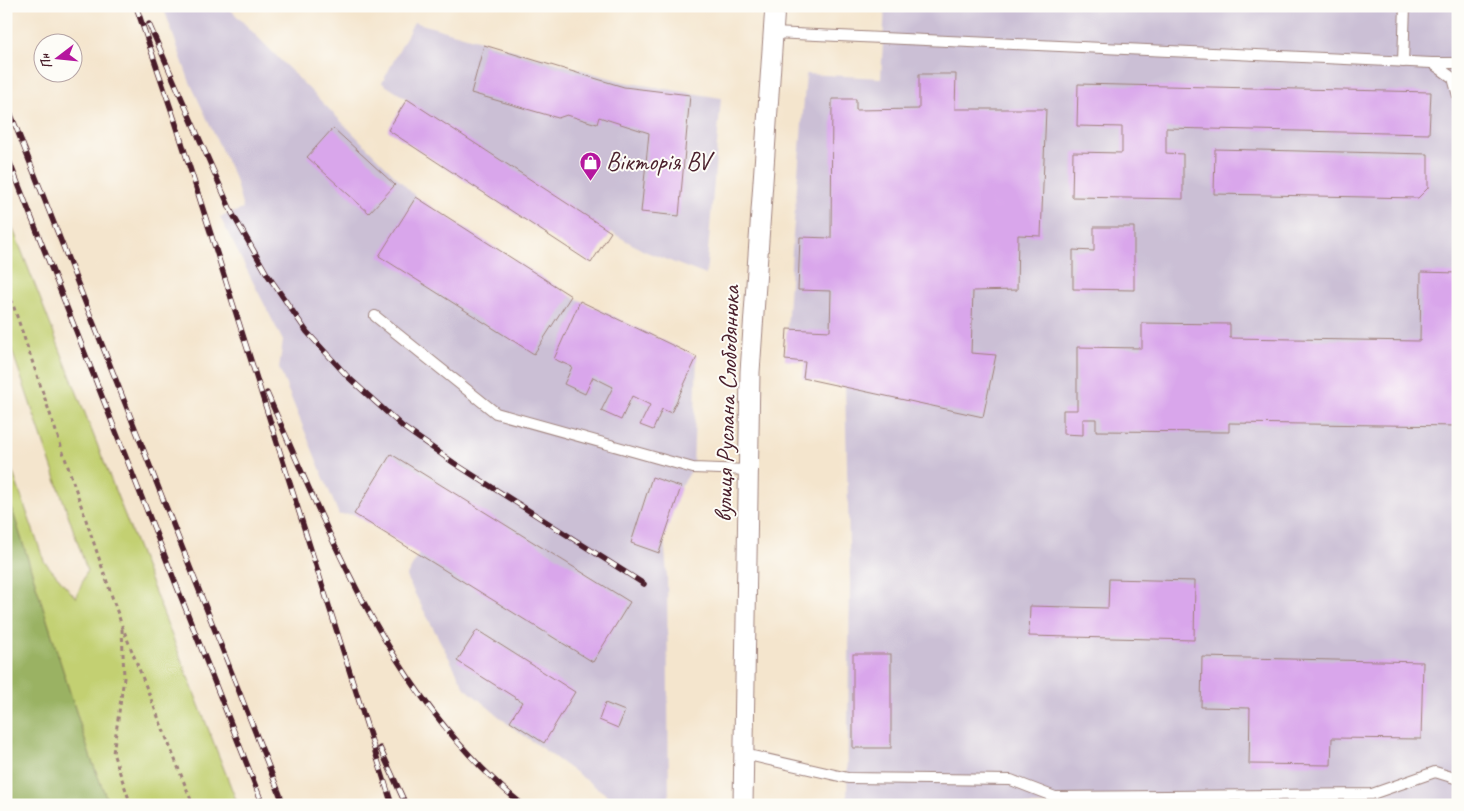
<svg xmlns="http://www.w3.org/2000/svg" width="1464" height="811" font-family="Caveat,sans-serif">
  <rect width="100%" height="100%" fill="#fdfcf7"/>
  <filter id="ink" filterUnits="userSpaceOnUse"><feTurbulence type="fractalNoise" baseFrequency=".02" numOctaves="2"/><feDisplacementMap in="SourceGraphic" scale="10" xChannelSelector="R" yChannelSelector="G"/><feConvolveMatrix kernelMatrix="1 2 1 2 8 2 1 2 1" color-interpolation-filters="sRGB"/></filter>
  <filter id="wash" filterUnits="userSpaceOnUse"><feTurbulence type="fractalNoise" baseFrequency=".0096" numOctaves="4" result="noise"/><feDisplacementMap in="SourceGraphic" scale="20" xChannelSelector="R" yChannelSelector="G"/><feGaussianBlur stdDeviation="1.12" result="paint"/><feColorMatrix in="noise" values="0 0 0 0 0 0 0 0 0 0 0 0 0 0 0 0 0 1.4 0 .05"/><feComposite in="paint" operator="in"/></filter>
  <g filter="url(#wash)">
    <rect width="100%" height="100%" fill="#f4e5cd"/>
    <g fill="#cbbfd5">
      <polygon points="163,6 227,6 416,197 571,296 697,357 693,468 681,487 664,539 667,575 669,805 621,805 508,724 465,688 406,577 419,554 354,514 339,515 279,368 283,341 220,217 243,209 235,179 189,80"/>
      <polygon points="885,6 1458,6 1458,805 847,805 850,583 845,387 803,378 805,362 785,360 793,235 806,74 881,78"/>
      <polygon points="414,22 624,82 721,98 706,275 644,251 611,232 591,263 388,130 407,99 382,83"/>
    </g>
    <polygon fill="#c3d072" stroke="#86784e" points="6,211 238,805 109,805 90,756 6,490 6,453 44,561 76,598 87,570 6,333"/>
    <polygon fill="#9ab264" stroke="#726848" points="6,490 90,756 109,805 6,805"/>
    <g id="blocks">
      <g fill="#d9a6eb">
        <polygon points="484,45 624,87 690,95 679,216 641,212 649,133 599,117 597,124 567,115 558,118 471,93"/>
        <polygon points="919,74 956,74 955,109 1046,109 1041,236 1018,235 1017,290 973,291 971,353 996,355 983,417 803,378 805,362 785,360 787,329 830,331 831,291 798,290 800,237 831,238 832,99 856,99 856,110 919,109"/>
        <polygon points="1078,84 1431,92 1429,134 1166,128 1166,153 1183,154 1183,199 1072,197 1073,152 1122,153 1122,127 1077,126"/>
        <polygon points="407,99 611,232 591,263 388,130"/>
        <polygon points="333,128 395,185 369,213 307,157"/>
        <polygon points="1215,149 1428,154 1428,188 1418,198 1214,194"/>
        <polygon points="416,197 571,296 534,354 379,256"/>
        <polygon points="1094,227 1134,227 1134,290 1073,289 1073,250 1094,251"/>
        <polygon points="1421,272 1458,273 1458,426 1229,423 1229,432 1096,431 1096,419 1083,419 1083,435 1063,434 1063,410 1077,410 1077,347 1142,348 1142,323 1230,324 1230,338 1420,341"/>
        <polygon points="580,301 697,357 671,413 662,409 653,430 640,425 650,405 632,396 621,420 601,411 613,387 593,377 585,394 564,384 572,367 554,359"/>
        <polygon points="391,454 630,602 593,662 354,514"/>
        <polygon points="652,477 681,487 659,553 631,543"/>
        <polygon points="1109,579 1195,581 1194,640 1029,636 1030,606 1108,608"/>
        <polygon points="477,630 575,692 544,743 510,721 522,702 457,661"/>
        <rect x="853" y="654" width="38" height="94"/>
        <polygon points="1202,657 1423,662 1421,739 1332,738 1331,765 1249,764 1250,708 1201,707"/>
        <polygon points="605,703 625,711 618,728 599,720"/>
      </g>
    </g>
  </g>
  <g filter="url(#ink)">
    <use href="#blocks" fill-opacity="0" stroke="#9f827c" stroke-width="1"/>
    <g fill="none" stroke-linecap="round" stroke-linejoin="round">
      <defs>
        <g id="service">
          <polyline points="773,33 1432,63 1458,63"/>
          <polyline points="1403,62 1405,6"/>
          <polyline points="1432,63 1453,78 1458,96"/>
          <polyline points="375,316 496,413 693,468 748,470"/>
          <polyline points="744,754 848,778 1011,780 1055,797 1372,794 1435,772 1458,779"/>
        </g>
        <polyline id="minor" points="743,805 750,372 775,6"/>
      </defs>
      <use href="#service" stroke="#9f827c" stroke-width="12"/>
      <use href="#minor" stroke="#9f827c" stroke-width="21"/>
      <g stroke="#9f827c" stroke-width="3" stroke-dasharray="4 4" stroke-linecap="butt">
        <polyline points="6,284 122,626 193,805"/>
        <polyline points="122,629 124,678 113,753 131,805"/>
      </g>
      <use href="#service" stroke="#fff" stroke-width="10"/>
      <use href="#minor" stroke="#fff" stroke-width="19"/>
      <defs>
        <g id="rail">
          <polyline points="136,6 175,121 392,805"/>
          <polyline points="149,24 232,213 267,274 307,332 348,377 403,427 454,463 644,584"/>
          <polyline points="6,102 284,805"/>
          <polyline points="6,153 263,805"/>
          <path d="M267,393C333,541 392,700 523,805"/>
          <polyline points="380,748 406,805"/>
        </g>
      </defs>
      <use href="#rail" stroke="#4a1f2b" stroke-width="5.5"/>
      <use href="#rail" stroke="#fdfcf7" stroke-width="4" stroke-dasharray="11" stroke-linecap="butt"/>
    </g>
  </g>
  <defs>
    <symbol id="shop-pin" viewBox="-11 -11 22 30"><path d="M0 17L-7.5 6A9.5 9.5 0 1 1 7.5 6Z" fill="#b5179e" stroke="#fdfcf7"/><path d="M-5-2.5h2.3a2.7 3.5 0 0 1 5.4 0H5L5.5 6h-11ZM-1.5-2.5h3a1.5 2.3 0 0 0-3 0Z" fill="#fff"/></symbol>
  </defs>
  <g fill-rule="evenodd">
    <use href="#shop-pin" x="578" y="150" width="25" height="34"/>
  </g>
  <g text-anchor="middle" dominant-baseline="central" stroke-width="4" stroke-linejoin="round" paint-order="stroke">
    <g font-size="25" fill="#4a1f2b" stroke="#fdfcf7" text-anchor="start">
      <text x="606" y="162">Вікторія BV</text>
    </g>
    <g font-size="25" fill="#4a1f2b" stroke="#fdfcf7">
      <text transform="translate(727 404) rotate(-88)">вулиця Руслана Слободянюка</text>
    </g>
  </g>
  <rect width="1464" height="811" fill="none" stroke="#fdfcf7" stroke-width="25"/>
  <g transform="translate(58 58) rotate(254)"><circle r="24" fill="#fdfcf7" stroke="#b5a4a5"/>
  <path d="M0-4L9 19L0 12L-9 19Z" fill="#b5179e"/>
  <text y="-8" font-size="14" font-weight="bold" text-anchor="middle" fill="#4a1f2b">Пн</text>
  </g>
</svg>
